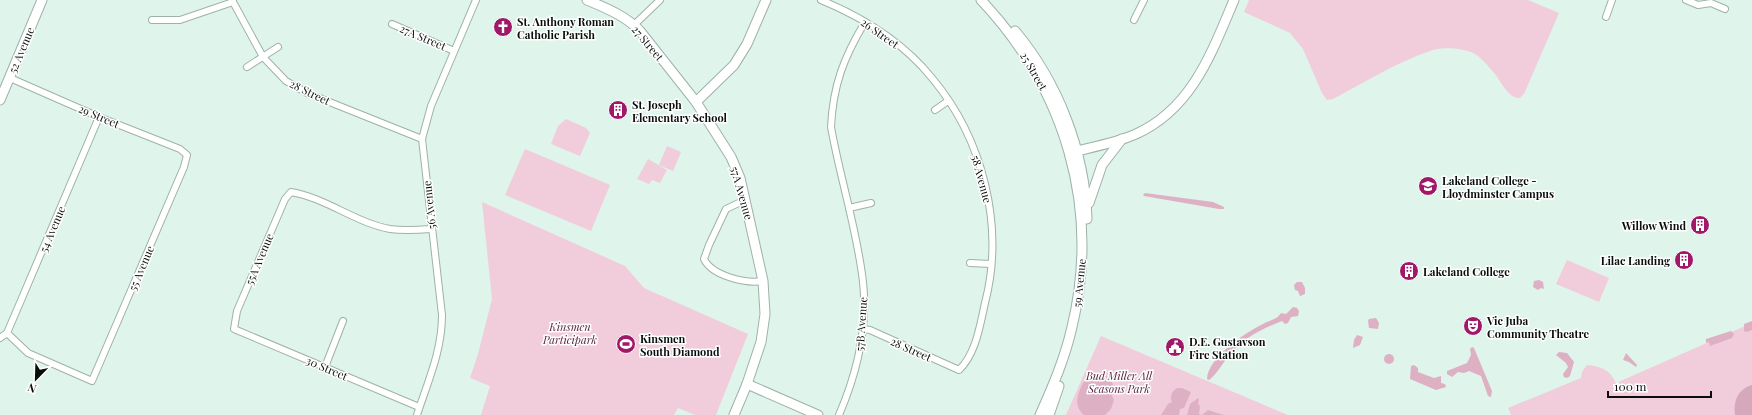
<svg xmlns="http://www.w3.org/2000/svg" width="1752" height="415" font-family="'Playfair Display',serif">
  <rect width="100%" height="100%" fill="#dff4ea"/>
  <g fill="#f1cddc">
    <path d="M1249,0H1528L1559,13L1524,94L1520,98C1509,99 1501,82 1495,74C1489,67 1483,59 1475,54C1464,48 1445,47 1433,50C1399,61 1365,82 1333,99L1327,100L1322,93L1303,49L1290,33L1244,12Z"/>
    <polygon points="566,119 586,128 590,133 580,156 551,144 558,126"/>
    <polygon points="667,146 681,152 673,171 659,165"/>
    <polygon points="525,149 610,185 591,231 505,195"/>
    <polygon points="648,159 667,170 660,183 652,180 649,184 637,179"/>
    <polygon points="482,202 625,266 644,288 748,334 716,415 695,415 678,408 674,415 481,415 490,386 470,378 478,354 492,299"/>
    <polygon points="1567,260 1609,278 1599,302 1556,284"/>
    <path d="M1752,323V415H1511L1508,408L1581,378L1582,372L1587,365C1601,366 1610,370 1616,383Z"/>
    <polygon points="1101,336 1288,415 1066,415"/>
  </g>
  <g fill="#deb0c4">
    <polygon points="1145,193 1213,202 1224,207 1224,209 1219,209 1144,196 1143,195"/>
    <polygon points="1539,280 1543,282 1544,289 1541,288 1538,290 1533,287 1534,281"/>
    <polygon points="1297,282 1302,282 1305,288 1305,294 1300,296 1298,291 1295,290 1294,285"/>
    <path d="M1293,307L1297,308L1299,311L1298,316L1291,317L1288,323L1285,324L1282,321C1261,329 1244,338 1229,355C1223,363 1217,374 1209,380L1207,379C1208,357 1245,333 1263,324C1269,320 1277,320 1281,313L1286,314Z"/>
    <polygon points="1376,318 1379,323 1378,329 1369,328 1368,321 1369,319"/>
    <polygon points="1752,321 1752,330 1747,332 1744,331 1744,324"/>
    <polygon points="1731,331 1734,334 1732,338 1710,346 1709,342 1706,343 1706,339"/>
    <polygon points="1357,335 1363,337 1360,345 1353,348 1354,340"/>
    <polygon points="1472,347 1474,348 1492,391 1491,397 1488,396 1481,376 1469,371 1464,373 1458,372 1452,377 1447,374 1447,371 1467,363 1471,355 1470,349"/>
    <polygon points="1559,352 1567,353 1574,362 1570,376 1567,378 1564,377 1563,374 1568,367 1566,363 1556,355"/>
    <polygon points="1626,353 1637,365 1636,367 1629,362 1623,360"/>
    <circle cx="1389" cy="359" r="5"/>
    <polygon points="1414,365 1418,368 1418,372 1434,378 1441,376 1441,383 1445,384 1446,387 1436,390 1410,379 1411,366"/>
    <path d="M1093,373L1107,376L1113,384L1112,396L1114,400L1111,409L1105,415H1084C1070,403 1081,387 1088,374Z"/>
    <path d="M1177,388H1182L1191,392L1184,408L1180,409L1179,415H1161L1168,404L1172,402C1169,397 1172,391 1177,388Z"/>
    <polygon points="1198,398 1199,400 1198,404 1200,406 1199,414 1201,415 1187,415 1190,404"/>
    <polygon points="1208,410 1224,415 1202,415"/>
  </g>
  <path fill="#d6a8bc" d="M1752,385V415H1735C1733,401 1738,389 1752,385Z"/>
  <g fill="none" stroke-linecap="round" stroke-linejoin="round">
    <defs>
      <g id="street">
        <polyline points="232,0 263,57 286,81 307,93 422,139"/>
        <path d="M821,0C862,17 903,42 932,78C983,139 1005,226 985,303C980,325 976,354 959,370L870,330L863,329"/>
        <polyline points="1686,0 1698,5 1711,3 1725,9"/>
        <polyline points="1606,17 1612,0"/>
        <polyline points="152,20 180,20 233,2"/>
        <polyline points="1134,20 1144,0"/>
        <polyline points="392,24 454,51"/>
        <polyline points="634,25 660,0"/>
        <polyline points="247,67 278,47"/>
        <polyline points="935,110 948,101"/>
        <path d="M745,200L726,209L709,245L704,259C712,276 746,284 763,281"/>
        <polyline points="849,208 871,203"/>
        <polyline points="970,263 991,264"/>
        <polyline points="7,333 28,353 92,381 184,167 187,155 180,149 99,117 10,78"/>
        <polyline points="0,338 7,333 22,298 99,117"/>
        <polyline points="325,367 343,321"/>
        <path d="M419,407L234,329L237,311L285,199L291,192C326,198 356,223 390,229C404,231 418,230 431,229"/>
        <path d="M417,415C428,381 442,351 442,315L422,139L431,106L476,0"/>
        <path d="M839,415C857,373 868,327 863,282C857,229 840,178 831,127C833,85 844,57 865,22"/>
      </g>
      <g id="secondary">
        <path d="M587,0C606,8 626,16 640,31L696,102L731,157L740,178L745,200L763,281L765,314L761,342L747,384L734,415"/>
        <path d="M981,0C1065,89 1101,207 1072,327C1065,358 1053,386 1040,415"/>
        <path d="M1015,31C1058,82 1085,152 1087,219"/>
        <polyline points="0,100 42,0"/>
        <polyline points="696,102 734,65 747,44 766,0"/>
        <path d="M1072,152C1093,147 1116,143 1136,134C1192,109 1212,52 1234,0"/>
        <polyline points="1089,203 1102,165 1122,139"/>
        <polyline points="747,384 818,415"/>
        <polyline points="1049,415 1059,386"/>
      </g>
    </defs>
    <use href="#street" stroke="#9eb2a9" stroke-width="8"/>
    <use href="#secondary" stroke="#9eb2a9" stroke-width="11"/>
    <use href="#street" stroke="#fff" stroke-width="6"/>
    <use href="#secondary" stroke="#fff" stroke-width="9"/>
  </g>
  <defs>
    <symbol id="church-disc" viewBox="-11 -11 22 22"><circle r="9.5" fill="#9f1968" stroke="#fff"/><path d="M-1.2-6h2.4v3.5h3.3v2.4h-3.3V6h-2.4V-.1h-3.3v-2.4h3.3Z" fill="#fff"/></symbol>
    <symbol id="building-disc" viewBox="-11 -11 22 22"><circle r="9.5" fill="#9f1968" stroke="#fff"/><path d="M-4-6H4V6H1V3H-1V6H-4ZM-2.5-4.3h1.7v1.8h-1.7ZM.8-4.3h1.7v1.8H.8ZM-2.5-1h1.7V.8h-1.7ZM.8-1h1.7V.8H.8Z" fill="#fff"/></symbol>
    <symbol id="university-disc" viewBox="-11 -11 22 22"><circle r="9.5" fill="#9f1968" stroke="#fff"/><path d="M0-5L7-2L0 1L-7-2ZM-4 1L0 2.5L4 1V4Q0 6-4 4Z" fill="#fff"/></symbol>
    <symbol id="theatre-disc" viewBox="-11 -11 22 22"><circle r="9.5" fill="#9f1968" stroke="#fff"/><path d="M-5-5.5Q0-4 5-5.5V0Q5 5 0 6Q-5 5-5 0ZM-3.3-2.5H-1v1.5H-3.3ZM1-2.5H3.3v1.5H1ZM-2.8 1Q0 5.5 2.8 1Z" fill="#fff"/></symbol>
    <symbol id="stadium-disc" viewBox="-11 -11 22 22"><circle r="9.5" fill="#9f1968" stroke="#fff"/><path d="M0-5a6.5 5 0 1 0 0 10a6.5 5 0 1 0 0-10ZM-3.5-1.8h7v3.6h-7Z" fill="#fff"/></symbol>
    <symbol id="civic-disc" viewBox="-11 -11 22 22"><circle r="9.5" fill="#9f1968" stroke="#fff"/><path d="M-.6-6.5H3V-4.5H.6V-3L4-1V1h2V6H-6V1h2V-1L-.6-3ZM-1.2 2.5V6h2.4V2.5Z" fill="#fff"/></symbol>
  </defs>
  <g fill-rule="evenodd">
    <use href="#church-disc" x="492" y="16" width="22" height="22"/>
    <use href="#building-disc" x="607" y="99" width="22" height="22"/>
    <use href="#university-disc" x="1417" y="175" width="22" height="22"/>
    <use href="#building-disc" x="1689" y="214" width="22" height="22"/>
    <use href="#building-disc" x="1673" y="249" width="22" height="22"/>
    <use href="#building-disc" x="1398" y="260" width="22" height="22"/>
    <use href="#theatre-disc" x="1462" y="315" width="22" height="22"/>
    <use href="#stadium-disc" x="615" y="333" width="22" height="22"/>
    <use href="#civic-disc" x="1164" y="336" width="22" height="22"/>
  </g>
  <g text-anchor="middle" dominant-baseline="central" stroke-width="3" stroke-linejoin="round" paint-order="stroke">
    <g font-size="11" font-weight="bold" fill="#070e0b" stroke="#fff" text-anchor="start">
      <text x="517" y="21">St. Anthony Roman<tspan x="517" dy="13">Catholic Parish</tspan></text>
      <text x="632" y="104">St. Joseph<tspan x="632" dy="13">Elementary School</tspan></text>
      <text x="1442" y="180">Lakeland College -<tspan x="1442" dy="13">Lloydminster Campus</tspan></text>
      <text x="1686" y="225" text-anchor="end">Willow Wind</text>
      <text x="1670" y="260" text-anchor="end">Lilac Landing</text>
      <text x="1423" y="271">Lakeland College</text>
      <text x="1487" y="320">Vic Juba<tspan x="1487" dy="13">Community Theatre</tspan></text>
      <text x="640" y="338">Kinsmen<tspan x="640" dy="13">South Diamond</tspan></text>
      <text x="1189" y="341">D.E. Gustavson<tspan x="1189" dy="13">Fire Station</tspan></text>
    </g>
    <g font-size="11" fill="#070e0b" stroke="#fff">
      <text transform="translate(880 33) rotate(35)">26 Street</text>
      <text transform="translate(423 37) rotate(23)">27A Street</text>
      <text transform="translate(648 43) rotate(50)">27 Street</text>
      <text transform="translate(21 50) rotate(-67)">52 Avenue</text>
      <text transform="translate(1034 71) rotate(60)">25 Street</text>
      <text transform="translate(310 92) rotate(26)">28 Street</text>
      <text transform="translate(99 116) rotate(23)">29 Street</text>
      <text transform="translate(982 179) rotate(75)">58 Avenue</text>
      <text transform="translate(742 193) rotate(74)">57A Avenue</text>
      <text transform="translate(429 205) rotate(-96)">56 Avenue</text>
      <text transform="translate(52 229) rotate(-67)">54 Avenue</text>
      <text transform="translate(259 259) rotate(-67)">55A Avenue</text>
      <text transform="translate(141 268) rotate(-67)">55 Avenue</text>
      <text transform="translate(1079 283) rotate(-84)">59 Avenue</text>
      <text transform="translate(861 324) rotate(-86)">57B Avenue</text>
      <text transform="translate(911 349) rotate(24)">28 Street</text>
      <text transform="translate(327 368) rotate(23)">30 Street</text>
    </g>
    <g font-size="11" font-style="italic" fill="#5c2441" stroke="#fff">
      <text x="570" y="326">Kinsmen<tspan x="570" dy="13">Participark</tspan></text>
      <text x="1119" y="375">Bud Miller All<tspan x="1119" dy="13">Seasons Park</tspan></text>
    </g>
  </g>
  <g transform="translate(36 379) rotate(203)" stroke="#ffffff" stroke-width="3" paint-order="stroke">
  <path d="M0-3L7 15L0 10L-7 15Z" fill="#070e0b"/>
  <text y="-6" font-size="11" font-weight="bold" text-anchor="middle" fill="#070e0b">N</text>
  </g>
  <path d="M1608 391v6h103v-6" fill="none" stroke="#070e0b" stroke-width="2"/>
  <text x="1614" y="391" font-size="12" fill="#070e0b" stroke="#ffffff" stroke-width="3" paint-order="stroke">100 m</text>
</svg>
